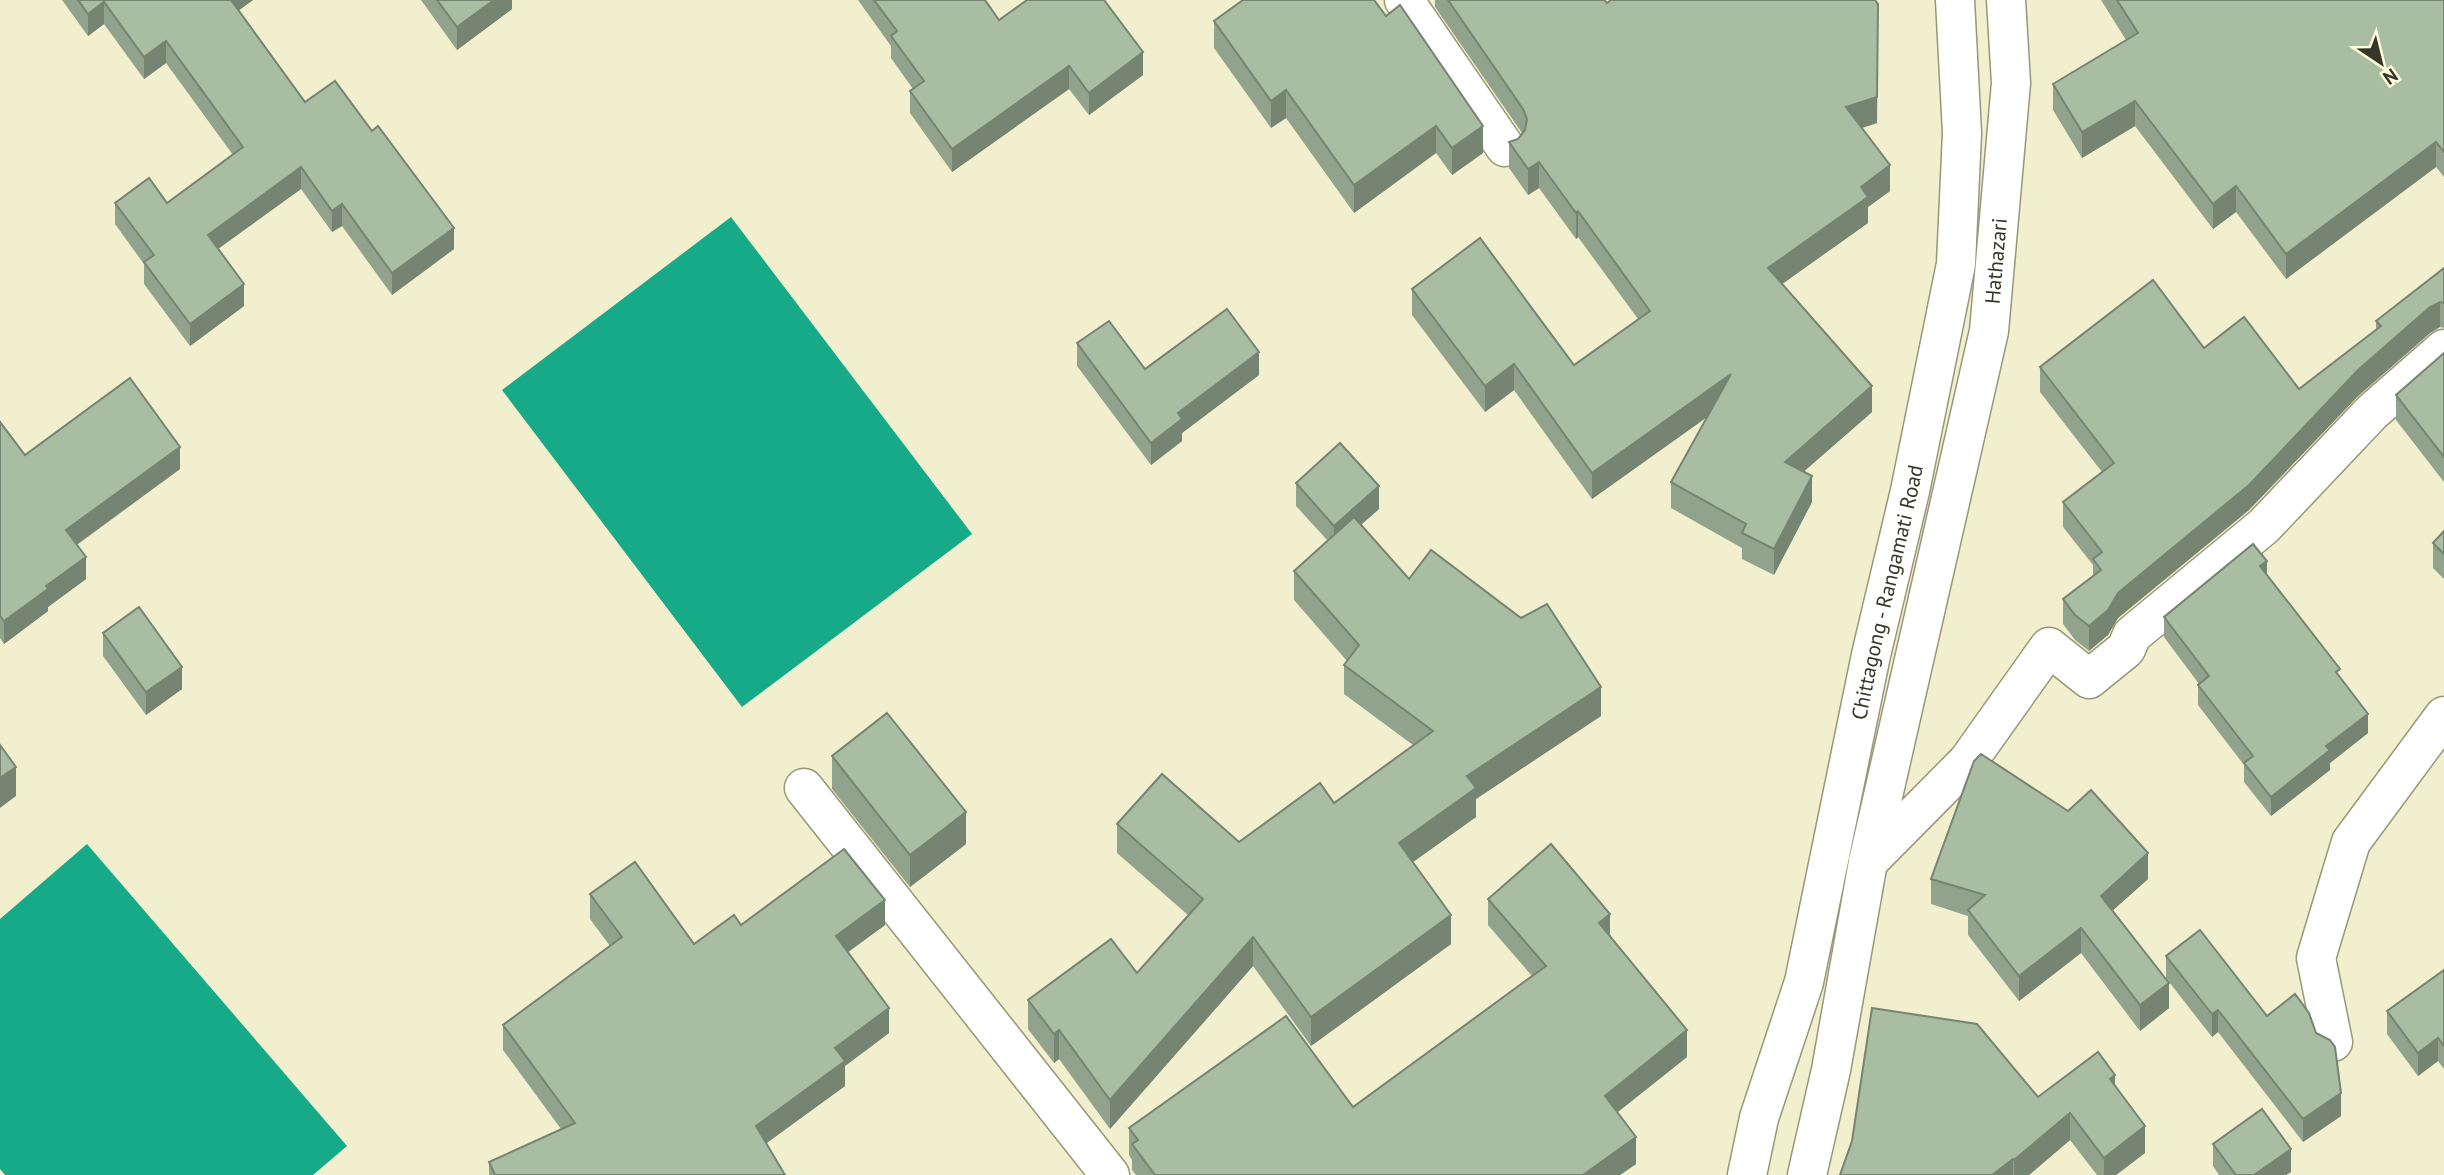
<svg xmlns="http://www.w3.org/2000/svg" width="2444" height="1175" font-family="'PT Sans',sans-serif">
  <rect width="100%" height="100%" fill="#f1efce"/>
  <g fill="#17aa88">
    <polygon points="731,217 972,534 742,707 502,390"/>
    <polygon points="87,844 347,1146 313,1175 5,1175 0,1169 0,919"/>
  </g>
  <g fill="none" stroke-linecap="round" stroke-linejoin="round">
    <defs>
      <g id="street">
        <polyline points="1404,0 1505,147"/>
        <polyline points="804,788 1110,1175"/>
        <polyline points="1868,862 1968,761 2049,647 2089,679 2126,649 2132,635 2264,526 2372,412 2444,349"/>
        <polyline points="2333,1042 2316,958 2351,842 2444,716"/>
      </g>
      <g id="highway">
        <path id="s1" d="M1747,1175L1759,1118L1804,982L1871,655L1910,491L1956,264L1962,133L1955,0"/>
        <path id="s2" d="M1807,1175L1831,1070L1868,862L1989,331L2011,83L2006,0"/>
      </g>
    </defs>
    <use href="#street" stroke="#989778" stroke-width="41"/>
    <use href="#highway" stroke="#989778" stroke-width="41"/>
    <use href="#street" stroke="#fff" stroke-width="38"/>
    <use href="#highway" stroke="#fff" stroke-width="38"/>
  </g>
  <g fill="#91a38c">
    <polygon points="62,0 253,0 238,11 305,102 454,249 392,295 342,226 332,232 301,189 218,249 244,306 190,346 144,284 144,264 115,224 115,203 167,203 233,155 166,63 144,79 104,24 88,36"/>
    <polygon points="421,0 512,0 512,9 457,50"/>
    <polygon points="858,0 985,0 999,20 1143,75 1089,115 1069,89 952,172 910,113 910,91 913,89 891,58 891,46"/>
    <polygon points="1243,0 1483,153 1452,175 1436,153 1354,213 1286,118 1271,128 1214,48 1214,21"/>
    <polygon points="1435,0 1604,0 1607,3 1877,123 1862,128 1890,191 1868,207 1868,223 1782,284 1872,412 1803,472 1812,502 1774,575 1742,559 1742,548 1671,508 1671,482 1707,417 1592,499 1514,390 1485,412 1412,315 1412,289 1574,365 1638,319 1578,237 1576,239 1539,188 1528,195 1509,168 1509,142 1518,139 1522,133 1435,7"/>
    <polygon points="2101,0 2444,0 2444,177 2436,167 2286,279 2236,212 2213,229 2135,126 2082,158 2053,110 2053,84 2126,40"/>
    <polygon points="2444,268 2444,328 2440,327 2430,333 2358,396 2249,510 2118,618 2108,635 2089,651 2075,640 2063,624 2063,599 2093,577 2093,565 2063,527 2063,502 2102,472 2040,392 2040,367 2204,348 2299,389 2376,330 2376,321"/>
    <polygon points="1077,343 1145,369 1259,375 1182,433 1182,441 1151,465 1077,366"/>
    <polygon points="2444,353 2444,482 2396,420 2396,395"/>
    <polygon points="0,422 25,455 180,469 77,545 86,579 48,607 48,611 4,644 0,638"/>
    <polygon points="1296,483 1379,509 1361,525 1409,579 1601,716 1476,799 1476,817 1413,862 1451,944 1311,1046 1253,966 1110,1129 1059,1059 1054,1063 1028,1029 1028,1000 1137,973 1188,915 1117,853 1117,824 1239,842 1334,803 1413,745 1344,694 1344,665 1347,661 1294,600 1294,571 1328,541 1296,506"/>
    <polygon points="2444,531 2444,579 2433,568 2433,543"/>
    <polygon points="2267,574 2340,677 2368,733 2330,763 2330,770 2271,816 2244,782 2244,765 2198,705 2198,685 2199,684 2164,637 2164,617"/>
    <polygon points="103,633 182,689 146,715 103,656"/>
    <polygon points="832,756 966,844 910,887 832,789"/>
    <polygon points="1931,879 2148,879 2113,910 2169,1008 2140,1031 2081,953 2019,1001 1968,935 1968,916 1931,904"/>
    <polygon points="590,894 694,944 741,925 885,925 848,952 889,1033 845,1066 845,1086 766,1143 785,1175 489,1175 489,1162 561,1129 503,1050 503,1025 610,946 590,919"/>
    <polygon points="1488,899 1610,936 1687,1057 1618,1112 1636,1164 1620,1175 1136,1175 1132,1170 1132,1160 1129,1155 1129,1128 1353,1107 1532,976 1488,925"/>
    <polygon points="2166,956 2267,1016 2316,1033 2341,1116 2303,1142 2218,1032 2212,1037 2166,978"/>
    <polygon points="2444,970 2444,1069 2438,1061 2418,1076 2387,1034 2387,1011"/>
    <polygon points="2115,1086 2145,1153 2116,1175 2097,1175 2070,1140 2029,1175 1840,1175 1852,1141 2038,1097"/>
    <polygon points="2213,1144 2291,1172 2286,1175 2219,1175 2213,1166"/>
  </g>
  <g fill="#768472">
    <polygon points="228,0 253,0 228,18"/>
    <polygon points="494,0 512,0 512,9 457,50 457,27"/>
    <polygon points="104,2 104,24 88,36 88,14"/>
    <polygon points="1878,30 1877,123 1846,133 1846,107"/>
    <polygon points="166,41 166,63 144,79 144,57"/>
    <polygon points="1143,52 1143,75 1089,115 1089,93"/>
    <polygon points="1069,66 1069,89 952,172 952,149"/>
    <polygon points="1286,90 1286,118 1271,128 1271,101"/>
    <polygon points="2135,101 2135,126 2082,158 2082,132"/>
    <polygon points="1436,126 1436,153 1354,213 1354,185"/>
    <polygon points="1483,126 1483,153 1452,175 1452,148"/>
    <polygon points="2436,142 2436,167 2286,279 2286,254"/>
    <polygon points="1539,162 1539,188 1528,195 1528,169"/>
    <polygon points="1890,165 1890,191 1868,207 1868,223 1768,294 1768,268 1861,187"/>
    <polygon points="301,167 301,189 208,256 208,235"/>
    <polygon points="2236,186 2236,212 2213,229 2213,204"/>
    <polygon points="342,204 342,226 332,232 332,211"/>
    <polygon points="1578,211 1578,237 1576,239 1576,213"/>
    <polygon points="454,228 454,249 392,295 392,273"/>
    <polygon points="244,284 244,306 190,346 190,324"/>
    <polygon points="2440,302 2440,327 2430,333 2358,396 2249,510 2118,618 2108,635 2089,651 2089,626 2118,593 2358,370 2430,307"/>
    <polygon points="1259,352 1259,375 1182,433 1182,441 1151,465 1151,443 1178,413"/>
    <polygon points="1514,364 1514,390 1485,412 1485,386"/>
    <polygon points="1731,374 1731,400 1592,499 1592,473"/>
    <polygon points="1872,386 1872,412 1785,488 1785,462"/>
    <polygon points="180,447 180,469 66,552 66,530"/>
    <polygon points="1812,476 1812,502 1774,575 1774,549"/>
    <polygon points="1379,486 1379,509 1334,548 1334,526"/>
    <polygon points="86,557 86,579 48,607 48,611 4,644 4,621 46,586"/>
    <polygon points="2267,561 2267,581 2260,566"/>
    <polygon points="182,667 182,689 146,715 146,692"/>
    <polygon points="1601,687 1601,716 1476,799 1476,817 1399,872 1399,843 1467,776"/>
    <polygon points="2368,714 2368,733 2330,763 2330,770 2271,816 2271,797 2326,746"/>
    <polygon points="16,767 16,796 0,808 0,778"/>
    <polygon points="966,812 966,844 910,887 910,855"/>
    <polygon points="2148,853 2148,879 2101,921 2101,896"/>
    <polygon points="885,900 885,925 836,961 836,936"/>
    <polygon points="1610,914 1610,940 1599,923"/>
    <polygon points="1451,915 1451,944 1311,1046 1311,1017"/>
    <polygon points="2081,928 2081,953 2019,1001 2019,976"/>
    <polygon points="1253,937 1253,966 1110,1129 1110,1100"/>
    <polygon points="2169,983 2169,1008 2140,1031 2140,1005"/>
    <polygon points="889,1008 889,1033 845,1066 845,1086 756,1151 756,1126 835,1048"/>
    <polygon points="2218,1010 2218,1032 2212,1037 2212,1014"/>
    <polygon points="1059,1030 1059,1059 1054,1063 1054,1034"/>
    <polygon points="1687,1030 1687,1057 1605,1122 1605,1096"/>
    <polygon points="2438,1038 2438,1061 2418,1076 2418,1053"/>
    <polygon points="2115,1075 2115,1102 2110,1079"/>
    <polygon points="2341,1093 2341,1116 2303,1142 2303,1119"/>
    <polygon points="2070,1113 2070,1140 2029,1175 2014,1175 2014,1160"/>
    <polygon points="2145,1126 2145,1153 2116,1175 2104,1175 2104,1158"/>
    <polygon points="1636,1137 1636,1164 1620,1175 1583,1175"/>
    <polygon points="2291,1149 2291,1172 2286,1175 2254,1175"/>
    <polygon points="2013,1159 2013,1175 1992,1175"/>
  </g>
  <g fill="#a9bda3" stroke="#768472" stroke-width="2">
    <polygon points="78,0 231,0 305,102 335,81 372,131 378,126 454,228 392,273 342,204 332,211 301,167 208,235 244,284 190,324 144,262 154,255 115,203 149,178 167,203 243,147 166,41 144,57 104,2 88,14"/>
    <polygon points="437,0 494,0 457,27"/>
    <polygon points="874,0 985,0 999,20 1027,0 1104,0 1143,52 1089,93 1069,66 952,149 910,91 924,81 891,36 897,31"/>
    <polygon points="1243,0 1374,0 1386,16 1400,5 1483,126 1452,148 1436,126 1354,185 1286,90 1271,101 1214,21"/>
    <polygon points="1448,0 1604,0 1607,3 1611,0 1875,0 1878,4 1877,97 1846,107 1890,165 1861,187 1868,197 1768,268 1872,386 1785,462 1812,476 1774,549 1742,533 1746,524 1671,482 1731,374 1592,473 1514,364 1485,386 1412,289 1480,238 1574,365 1650,311 1578,211 1576,213 1539,162 1528,169 1509,142 1518,139 1525,130 1527,119 1523,109"/>
    <polygon points="2117,0 2444,0 2444,152 2436,142 2286,254 2236,186 2213,204 2135,101 2082,132 2053,84 2138,33"/>
    <polygon points="2444,268 2444,303 2440,302 2430,307 2358,370 2249,485 2118,593 2108,610 2089,626 2075,615 2063,599 2101,570 2093,559 2102,552 2063,502 2114,463 2040,367 2153,280 2204,348 2244,317 2299,389 2381,326 2376,321"/>
    <polygon points="1227,309 1259,352 1178,413 1182,419 1151,443 1077,343 1109,321 1145,369"/>
    <polygon points="2444,353 2444,457 2396,395"/>
    <polygon points="130,378 180,447 66,530 86,557 46,586 48,589 4,621 0,616 0,422 25,455"/>
    <polygon points="1340,443 1379,486 1334,526 1296,483"/>
    <polygon points="1354,517 1409,579 1431,550 1521,618 1547,604 1601,687 1467,776 1476,788 1399,843 1451,915 1311,1017 1253,937 1110,1100 1059,1030 1054,1034 1028,1000 1111,939 1137,973 1203,899 1117,824 1162,774 1239,842 1320,783 1334,803 1433,731 1344,665 1359,645 1294,571"/>
    <polygon points="2444,531 2444,554 2433,543"/>
    <polygon points="2253,544 2267,561 2260,566 2340,669 2336,672 2368,714 2326,746 2330,750 2271,797 2244,763 2253,756 2198,685 2209,676 2164,617"/>
    <polygon points="139,607 182,667 146,692 103,633"/>
    <polygon points="887,713 966,812 910,855 832,756"/>
    <polygon points="0,745 16,767 0,778"/>
    <polygon points="1981,754 2068,811 2091,790 2148,853 2101,896 2169,983 2140,1005 2081,928 2019,976 1968,910 1985,895 1931,879 1974,761"/>
    <polygon points="1551,844 1610,914 1599,923 1687,1030 1605,1096 1636,1137 1583,1175 1155,1175 1132,1144 1138,1140 1129,1128 1286,1016 1353,1107 1546,966 1488,899"/>
    <polygon points="844,849 885,900 836,936 889,1008 835,1048 845,1061 756,1126 785,1175 495,1175 489,1162 575,1123 503,1025 622,937 590,894 635,862 694,944 734,915 741,925"/>
    <polygon points="2200,930 2267,1016 2295,994 2309,1013 2316,1033 2330,1040 2335,1047 2341,1093 2303,1119 2218,1010 2212,1014 2166,956"/>
    <polygon points="2444,970 2444,1046 2438,1038 2418,1053 2387,1011"/>
    <polygon points="1872,1008 1977,1024 2038,1097 2098,1052 2115,1075 2110,1079 2145,1126 2104,1158 2070,1113 2014,1160 2013,1159 1992,1175 1840,1175 1852,1141"/>
    <polygon points="2262,1109 2291,1149 2254,1175 2236,1175 2213,1144"/>
  </g>
  <g text-anchor="middle" dominant-baseline="central" stroke-width="5" stroke-linejoin="round" paint-order="stroke">
    <g font-size="21" fill="#363629" stroke="#fefddc">
      <text stroke="none"><textPath href="#s2" startOffset="934">Hathazari</textPath></text>
      <text stroke="none"><textPath href="#s1" startOffset="600">Chittagong - Rangamati Road</textPath></text>
    </g>
  </g>
  <g transform="translate(2381 63) rotate(145)" stroke="#fefddc" stroke-width="5" paint-order="stroke">
  <path d="M0-5L12 26L0 18L-12 26Z" fill="#363629"/>
  <text y="-10" font-size="19" font-weight="bold" text-anchor="middle" fill="#363629">N</text>
  </g>
</svg>
